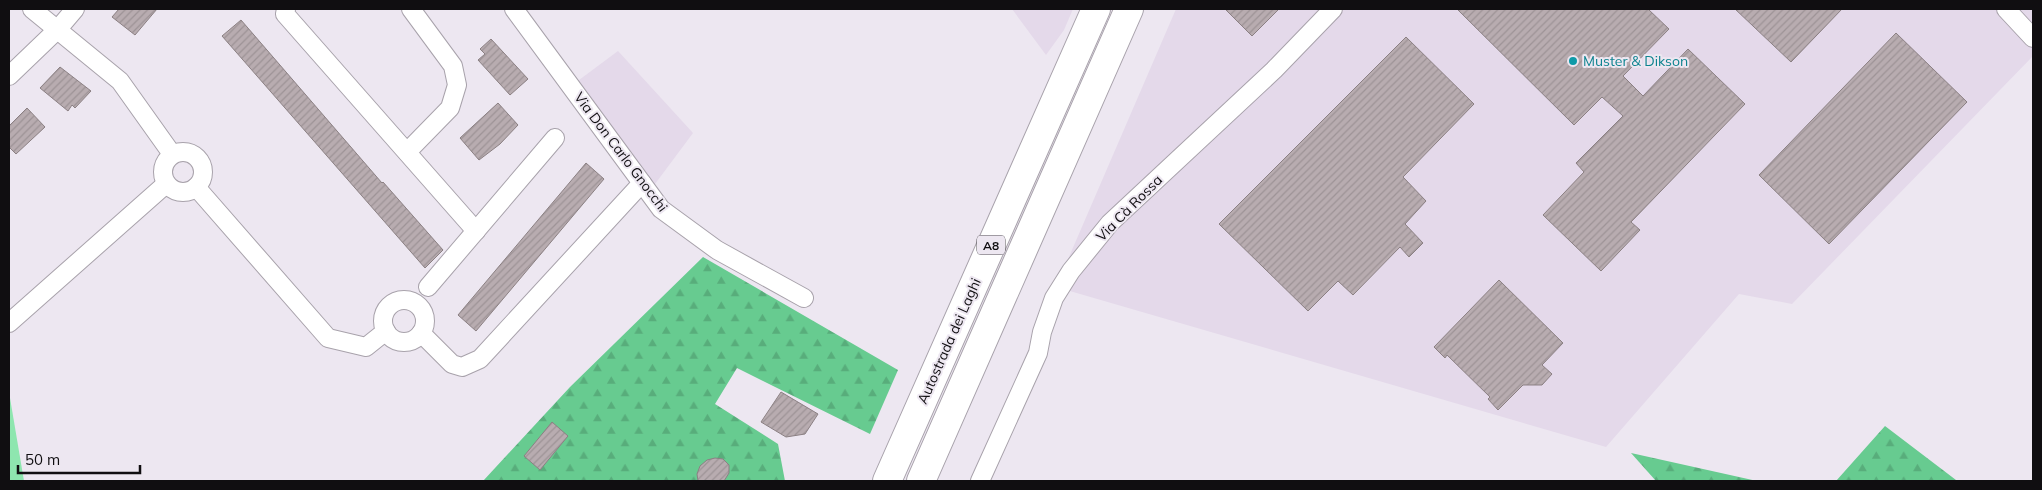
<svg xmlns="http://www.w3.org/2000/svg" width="2042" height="490" font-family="Mulish,sans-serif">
  <defs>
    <pattern id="forest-firs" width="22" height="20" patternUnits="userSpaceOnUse" patternTransform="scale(1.25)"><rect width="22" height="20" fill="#67cb90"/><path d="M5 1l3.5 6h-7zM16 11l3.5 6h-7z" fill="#58ad7b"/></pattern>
    <pattern id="building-hatch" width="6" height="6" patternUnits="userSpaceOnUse" patternTransform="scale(1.25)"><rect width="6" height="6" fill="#b8acb0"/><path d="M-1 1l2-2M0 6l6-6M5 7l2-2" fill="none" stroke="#9d9396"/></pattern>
  </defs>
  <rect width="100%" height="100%" fill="#ede7f1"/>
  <g fill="#e4d9ea">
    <polygon points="1012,9 1073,9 1064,30 1046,55"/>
    <polygon points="1176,9 2033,9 2033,56 1792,304 1739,294 1606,447 1056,287"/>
    <polygon points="618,51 693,133 649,192 575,83"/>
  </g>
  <polygon fill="#8ee6af" points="9,392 24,481 9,481"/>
  <g fill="url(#forest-firs)">
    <polygon points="703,257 898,370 870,434 737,368 715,404 778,444 785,481 483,481 570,387"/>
    <polygon points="1885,426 1956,480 1960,481 1836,481"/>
    <polygon points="1631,453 1757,481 1656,481"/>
  </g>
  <g fill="url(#building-hatch)" stroke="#8b8083">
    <polygon points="119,9 157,9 135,35 112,17"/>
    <polygon points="1225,9 1279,9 1252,36"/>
    <polygon points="1457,9 1648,9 1669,29 1623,76 1643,96 1688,49 1745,104 1631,222 1640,230 1601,271 1543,215 1584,172 1576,163 1623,116 1602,97 1574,125"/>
    <polygon points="1735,9 1842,9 1791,62"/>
    <polygon points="241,20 382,183 383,182 443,250 425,268 222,36"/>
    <polygon points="1896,33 1967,102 1829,244 1759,175"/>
    <polygon points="1406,37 1474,104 1403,177 1426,201 1405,224 1423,243 1409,257 1400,247 1353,295 1338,281 1308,311 1219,224"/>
    <polygon points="491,39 528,79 510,95 478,60 485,54 480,49"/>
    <polygon points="60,67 91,91 75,108 72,105 68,111 40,88"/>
    <polygon points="498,103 518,125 500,144 479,160 460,138"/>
    <polygon points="27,108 45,127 16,154 9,147 9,126"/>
    <polygon points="586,163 604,179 476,331 458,315"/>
    <polygon points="1499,280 1563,343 1542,365 1552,374 1542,385 1523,385 1498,410 1488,399 1490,397 1447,355 1445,358 1434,347"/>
    <polygon points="781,392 818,414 805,434 786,437 761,422"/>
    <polygon points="552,422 568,436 540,470 524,456"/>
    <polygon points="715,458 723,459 729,465 729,473 724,481 698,481 697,474 700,466 707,460"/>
  </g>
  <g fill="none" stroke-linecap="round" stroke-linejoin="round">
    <defs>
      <g id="street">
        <polyline points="32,9 120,81 172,154"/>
        <polyline points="286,9 285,14 476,231"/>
        <polyline points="514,9 661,209 717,250 804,298"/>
        <polyline points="2006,9 2033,38"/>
        <polyline points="9,76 58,29 75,9"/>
        <circle cx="183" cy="172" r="20"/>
        <polyline points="407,152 450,108 457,85 453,66 411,9"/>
        <polyline points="196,187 328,338 366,347 386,331"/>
        <polyline points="428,287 555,138"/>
        <circle cx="404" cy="321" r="21"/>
        <polyline points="9,323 166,184"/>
        <polyline points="421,333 452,364 462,367 480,359 642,183"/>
        <polyline points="980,481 1038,353 1042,332 1054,298 1071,271 1110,223 1274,70 1333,9"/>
      </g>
      <g id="highway">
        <polyline points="887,481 1096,9"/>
        <polyline points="921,481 1129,9"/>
      </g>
    </defs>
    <use href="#street" stroke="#a8a2ab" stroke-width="20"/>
    <use href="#highway" stroke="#a8a2ab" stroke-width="30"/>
    <use href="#street" stroke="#fff" stroke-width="18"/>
    <use href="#highway" stroke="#fff" stroke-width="28"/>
  </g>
  <circle fill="#0f9aa8" stroke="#ede7f1" stroke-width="2" cx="1573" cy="61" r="5"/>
  <g text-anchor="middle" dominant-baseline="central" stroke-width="4" stroke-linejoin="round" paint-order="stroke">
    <rect fill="#ede7f1" stroke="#524f54" stroke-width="1" x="977" y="235.5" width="28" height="19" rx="4"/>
    <g font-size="12" font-weight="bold" fill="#100e11">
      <text x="991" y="245">A8</text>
    </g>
    <g font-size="14" fill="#0d838f" stroke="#ede7f1" text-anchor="start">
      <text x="1583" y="61">Muster &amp; Dikson</text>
    </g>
    <g font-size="14" fill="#100e11" stroke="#ede7f1">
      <text transform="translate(621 152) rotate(53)">Via Don Carlo Gnocchi</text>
      <text transform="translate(1129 208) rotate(-45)">Via Cà Rossa</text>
      <text transform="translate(949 341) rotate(-66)">Autostrada dei Laghi</text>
    </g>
  </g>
  <rect width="2042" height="490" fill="none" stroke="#100e11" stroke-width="20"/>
  <path d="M18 465v8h122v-8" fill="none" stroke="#100e11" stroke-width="2.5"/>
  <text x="25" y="465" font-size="15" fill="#100e11" stroke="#ede7f1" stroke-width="4" paint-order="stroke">50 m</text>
</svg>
